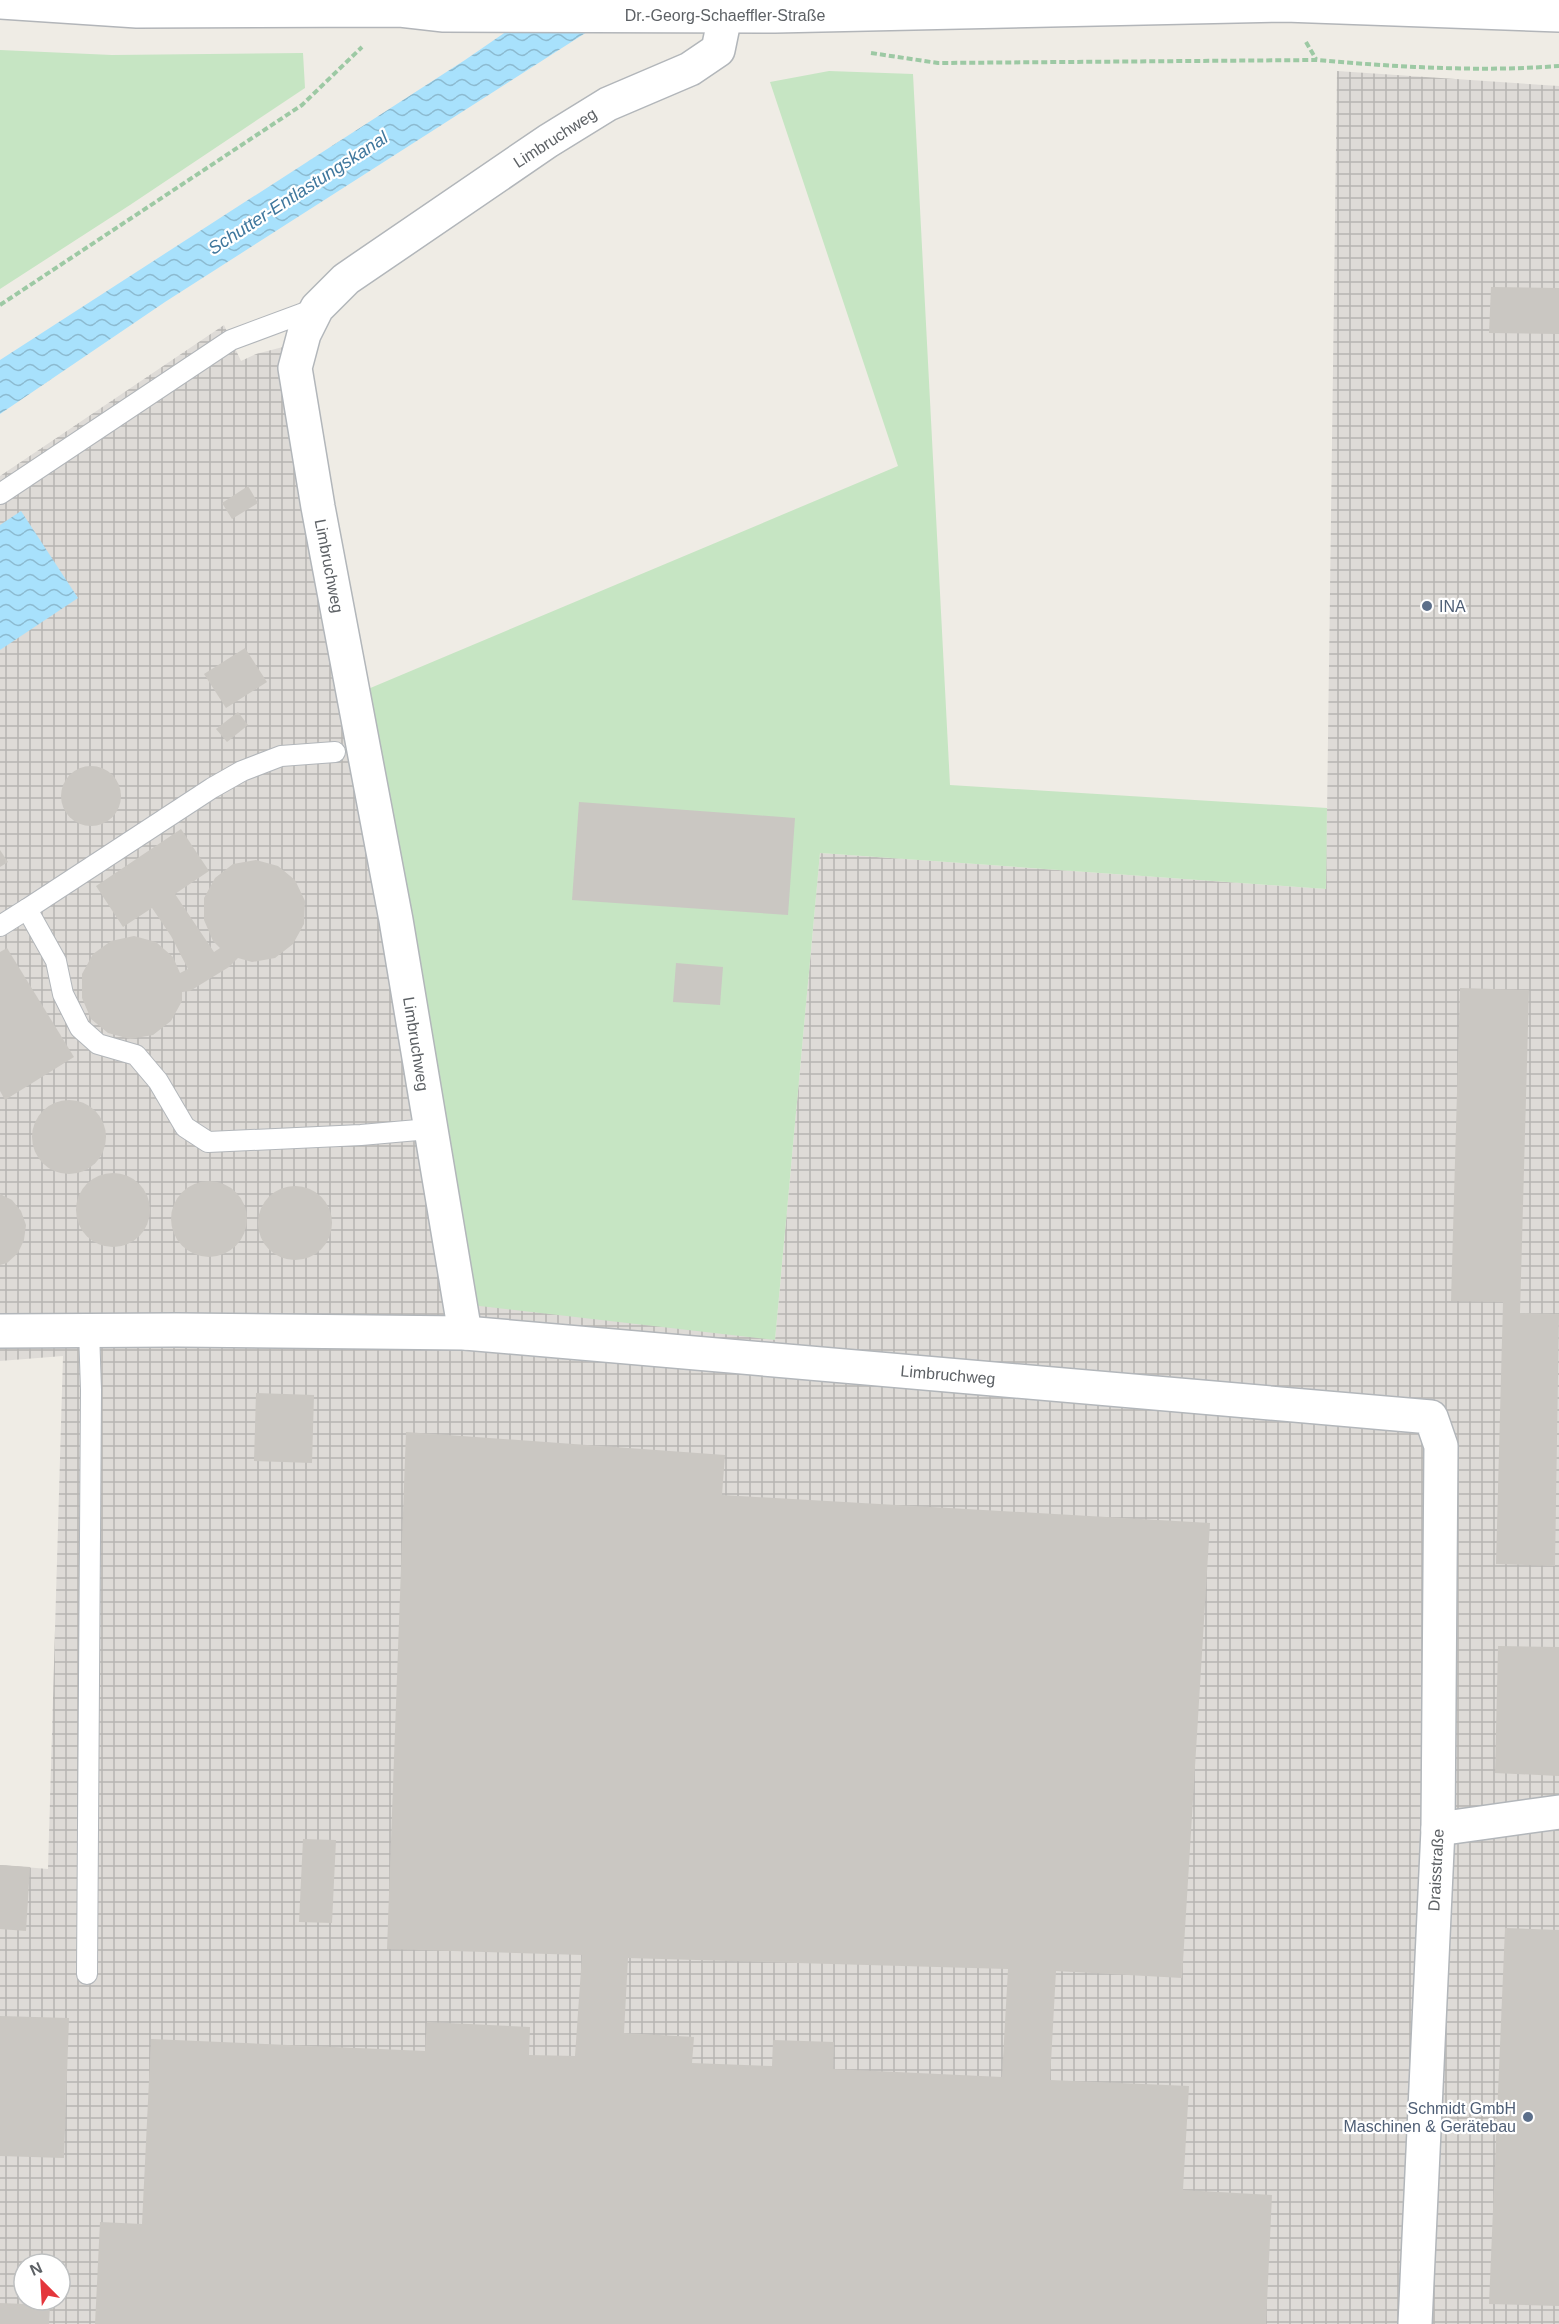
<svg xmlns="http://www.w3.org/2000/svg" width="1559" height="2324" font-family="Arial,sans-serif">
  <defs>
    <pattern id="industrial-grid" width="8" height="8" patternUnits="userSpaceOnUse" patternTransform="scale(1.5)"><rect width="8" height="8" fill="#dedbd7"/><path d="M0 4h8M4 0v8" fill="none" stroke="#b7b5b2"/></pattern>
    <pattern id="water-waves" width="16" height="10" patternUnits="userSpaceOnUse" patternTransform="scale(1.5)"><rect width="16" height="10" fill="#a8e1fc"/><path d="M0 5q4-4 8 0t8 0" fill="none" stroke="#8cbad0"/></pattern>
  </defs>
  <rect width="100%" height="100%" fill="#efece5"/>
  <path fill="url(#industrial-grid)" fill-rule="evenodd" d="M1337,71L1559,86V2324H0V1865L48,1869L63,1356L0,1361V476L224,325L241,361L256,354L306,341L378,747L775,1340L820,853L1326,889ZM24,2264H60V2300H24Z"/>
  <g fill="#c6e5c3">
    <polygon points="0,50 112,55 303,53 305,88 130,205 0,289"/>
    <polygon points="829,71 913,74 950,785 1327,808 1326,889 820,853 775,1340 471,1305 368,689 898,466 770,82"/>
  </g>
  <g fill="url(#water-waves)">
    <polygon points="552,0 637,0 165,302 0,414 0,360 465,60"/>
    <polygon points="21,511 78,598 0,650 0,525"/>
  </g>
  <g fill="#cac7c2" fill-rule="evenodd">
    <polygon points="1491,287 1559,288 1559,334 1489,333"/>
    <polygon points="248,486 258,503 232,519 222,503"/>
    <polygon points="245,648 267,682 226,708 204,674"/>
    <polygon points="238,712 248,725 227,742 216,729"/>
    <circle cx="91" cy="796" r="30"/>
    <polygon points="579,802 795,818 788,915 572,900"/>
    <polygon points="181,829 209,871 175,894 214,952 220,948 213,941 204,920 204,898 215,878 233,864 256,860 278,866 295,880 305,901 304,924 293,944 275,958 252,962 238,958 229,967 190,991 182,992 182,1001 171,1021 153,1035 130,1039 108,1033 91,1019 82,998 82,974 93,954 111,941 134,936 156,942 173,957 180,973 188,969 171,936 152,908 123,927 96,886"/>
    <polygon points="0,850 8,862 0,867"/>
    <polygon points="7,948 74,1057 5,1100 0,1091 0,952"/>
    <polygon points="676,963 723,967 720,1005 673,1002"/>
    <polygon points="1460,988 1529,990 1520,1313 1559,1314 1555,1566 1496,1564 1503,1302 1451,1301"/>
    <circle cx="69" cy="1137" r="37"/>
    <circle cx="113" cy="1210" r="37"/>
    <circle cx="209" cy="1219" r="38"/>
    <circle cx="295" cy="1223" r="37"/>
    <polygon points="0,1194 12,1200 21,1211 26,1225 24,1240 18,1253 7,1263 0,1265"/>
    <polygon points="256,1393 314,1395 312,1463 254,1461"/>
    <path d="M406,1432L725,1455L722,1495L1210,1523L1182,1978L1056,1971L1050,2080L1189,2086L1183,2190L1272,2195L1266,2324H95L100,2222L142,2224L151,2039L425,2051L427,2022L530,2027L529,2055L575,2056L582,1955L387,1949ZM628,1958L1008,1969L1002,2077L833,2069L834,2042L773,2040L772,2066L692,2063L694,2037L624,2033Z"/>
    <polygon points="1498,1646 1559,1647 1559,1776 1495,1773"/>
    <polygon points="303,1839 336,1840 332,1923 299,1922"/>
    <polygon points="0,1865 30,1867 26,1931 0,1929"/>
    <polygon points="1505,1928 1559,1930 1559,2306 1489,2304"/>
    <polygon points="0,2016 69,2018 64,2158 0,2156"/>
    <polygon points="0,2303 50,2305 49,2324 0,2324"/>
  </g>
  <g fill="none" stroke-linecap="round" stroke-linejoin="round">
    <defs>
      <g id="service">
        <polyline points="0,494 231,340 317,308"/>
        <polyline points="335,752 281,756 242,771 212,788 27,909 56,961 63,994 80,1028 98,1044 136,1055 158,1081 185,1127 208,1142 361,1135 429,1129"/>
        <polyline points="0,926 27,909"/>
        <polyline points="87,1974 91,1390 89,1330"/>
      </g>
      <g id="minor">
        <polyline points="0,1331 177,1330 465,1333 1431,1417 1441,1446 1438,1829 1415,2324"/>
        <polyline points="465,1333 396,920 318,507 295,368 304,334 317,308 346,279 548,141 608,104 690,69 718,50 725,16"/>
        <polyline points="1438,1829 1559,1812"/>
      </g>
      <polyline id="secondary" points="0,2 137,11 400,10 444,15 775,16 1285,5 1559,15"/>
    </defs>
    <use href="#service" stroke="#b2b6ba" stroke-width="22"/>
    <use href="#minor" stroke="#b2b6ba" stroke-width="36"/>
    <use href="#secondary" stroke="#b2b5b9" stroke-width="36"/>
    <g stroke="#9dc9a4" stroke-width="4" stroke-dasharray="6 3" stroke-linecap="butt">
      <polyline points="1306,42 1316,59"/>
      <path d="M871,53L938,63L1317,60C1397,67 1479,72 1559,66"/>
      <polyline points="0,305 302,105 362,47"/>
    </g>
    <use href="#service" stroke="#fff" stroke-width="20"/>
    <use href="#minor" stroke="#fff" stroke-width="33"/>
    <use href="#secondary" stroke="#fff" stroke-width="33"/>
  </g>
  <g fill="#5c6f8a" stroke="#fff" stroke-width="2">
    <circle cx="1427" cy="606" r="6"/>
    <circle cx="1528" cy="2117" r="6"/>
  </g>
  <g text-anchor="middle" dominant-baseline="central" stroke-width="4.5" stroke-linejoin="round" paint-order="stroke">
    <g font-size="16" fill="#5d6165" stroke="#fff">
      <text x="725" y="15">Dr.-Georg-Schaeffler-Straße</text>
      <text transform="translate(555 138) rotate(-33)">Limbruchweg</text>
      <text transform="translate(329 566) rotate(79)">Limbruchweg</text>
      <text transform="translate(416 1044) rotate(81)">Limbruchweg</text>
      <text transform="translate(948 1375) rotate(5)">Limbruchweg</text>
      <text transform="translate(1436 1870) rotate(-87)">Draisstraße</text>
    </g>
    <g font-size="16" fill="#4e5e75" stroke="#fff" text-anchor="start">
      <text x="1439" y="606">INA</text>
      <text x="1516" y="2108" text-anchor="end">Schmidt GmbH<tspan x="1516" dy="18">Maschinen &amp; Gerätebau</tspan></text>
    </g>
    <g font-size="18" font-style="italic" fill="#3f779d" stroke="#fff">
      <text transform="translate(298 193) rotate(-33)">Schutter-Entlastungskanal</text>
    </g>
  </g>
  <g transform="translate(42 2282) rotate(336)"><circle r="28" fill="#ffffff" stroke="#bec0c1" stroke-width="1.5"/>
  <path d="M0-4.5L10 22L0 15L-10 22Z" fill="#e4363c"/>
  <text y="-9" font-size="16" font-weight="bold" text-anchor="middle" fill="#5d6165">N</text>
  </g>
</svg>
